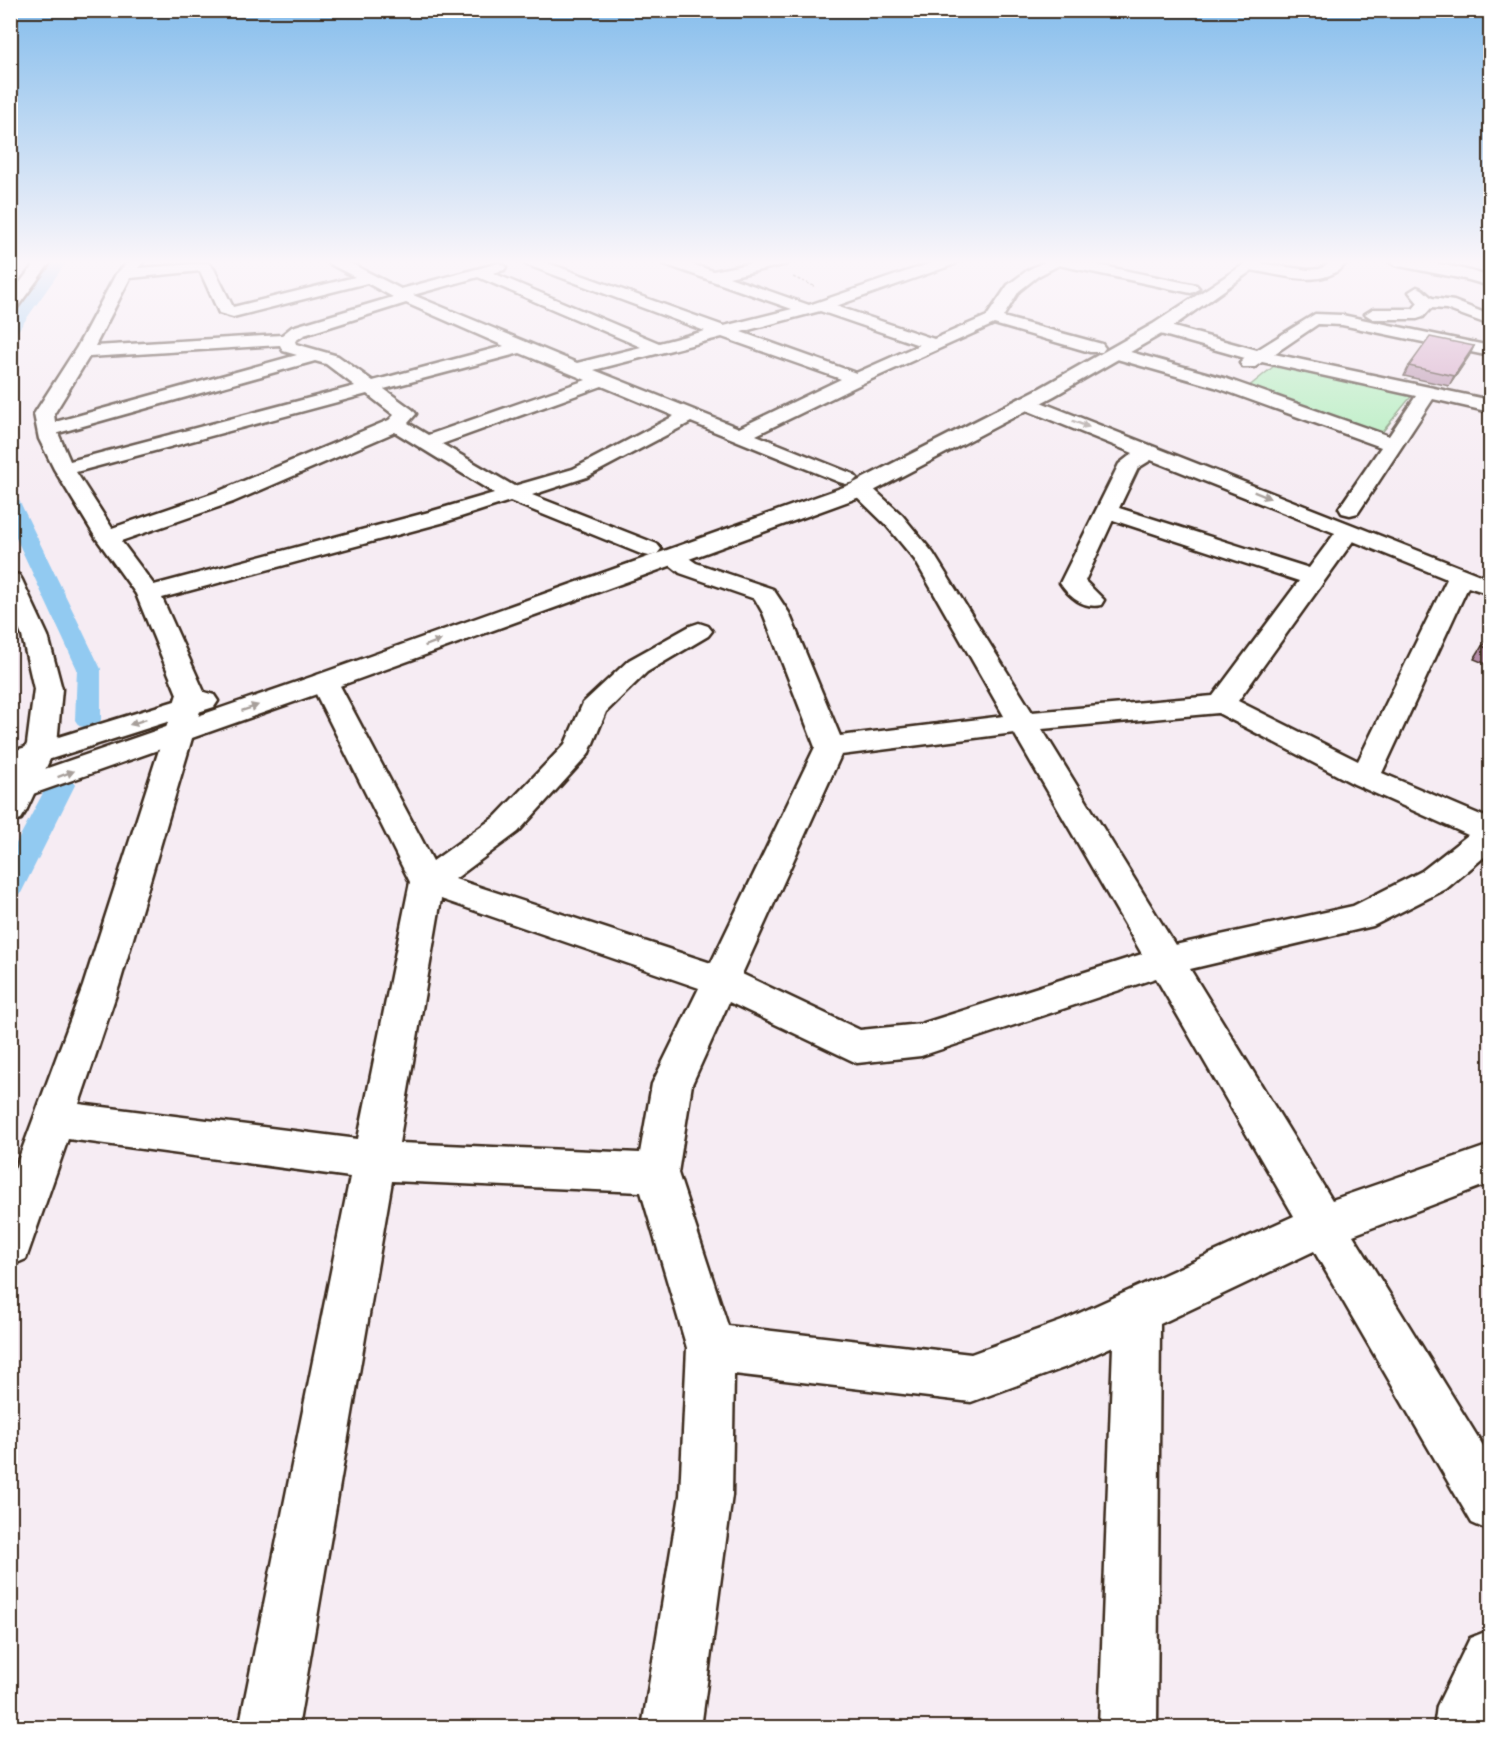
<svg xmlns="http://www.w3.org/2000/svg" width="1501" height="1738" font-family="'Patrick Hand',sans-serif">
  <rect width="100%" height="100%" fill="#f6ecf3"/>
  <filter id="ink" filterUnits="userSpaceOnUse"><feTurbulence type="fractalNoise" baseFrequency=".0167" numOctaves="2"/><feDisplacementMap in="SourceGraphic" scale="12" xChannelSelector="R" yChannelSelector="G"/><feConvolveMatrix kernelMatrix="1 2 1 2 8 2 1 2 1" color-interpolation-filters="sRGB"/></filter>
  <g filter="url(#ink)">
    <polygon fill="#abedb7" stroke="#738c6a" stroke-width="1.5" points="1279,362 1414,393 1379,436 1247,388"/>
    <g fill="none" stroke-linecap="round" stroke-linejoin="round">
      <g fill="#92caf1" fill-rule="evenodd">
        <polygon points="53,261 67,261 15,335 10,336 10,321"/>
        <polygon points="10,496 17,498 20,502 101,669 101,720 97,726 88,728 79,726 75,720 77,669 10,525"/>
        <polygon points="61,776 71,778 75,785 21,893 10,896 10,855 51,778"/>
      </g>
      <defs>
        <g id="minor">
          <polygon points="37,261 51,261 16,309 10,311 10,295"/>
          <path d="M129,261H144L138,268L208,263L214,269L233,307L355,277L330,264L328,261H346L401,289L499,263L506,267L504,270L493,273L659,343L705,331L525,264L523,261H542L724,326L792,309L664,264L662,261H682L713,271L763,261H789L787,264L729,277L809,305L937,261H957L955,264L836,306L934,339L987,316L1008,285L1028,270L1046,261H1079L1196,285L1199,288L1196,291L1191,293L1059,265L1038,276L1019,291L1003,317L1102,344L1105,348L1102,352H1090L994,324L863,383L756,435L853,474L857,478L853,482L846,484L839,482L691,422L587,477L532,495L657,544L661,549L657,554L649,556L641,554L510,501L445,522L162,598L205,694L119,986L79,1104L358,1139L410,882L310,682L314,676L324,674L334,676L338,682L433,861L496,816L565,744L583,703L629,660L690,626L699,623L708,626L712,631L708,636L647,672L606,712L588,755L518,832L455,879L711,963L815,747L763,613L755,599L680,573L660,557L664,552L672,550L680,552L696,563L773,589L789,613L840,736L1004,716L915,560L886,525L849,489L852,484L860,483L868,484L902,515L933,553L1032,712L1213,696L1299,581L1113,520L1085,581L1104,600L1101,605C1084,609 1069,597 1060,583L1119,464L1133,453L1019,407L1017,403L1019,399H1033L1490,579V594L1468,587L1382,773L1490,819V852L1446,889L1373,926L1190,969L1332,1200L1490,1145V1183L1353,1235L1490,1457V1531L1472,1523L1314,1251L1160,1324L1157,1728H1099L1113,1346L1069,1366L971,1402L734,1374L732,1495L701,1728H642L680,1495L687,1348L641,1192L392,1181L298,1728H239L350,1177L68,1139L26,1259L10,1266V1182L83,986L177,694L136,594L96,538L54,469L39,439L34,414L77,347L116,274ZM200,271L219,313L233,317L367,283L393,297L292,327L282,335L95,346L130,278ZM478,277L641,347L577,363L413,295ZM406,303L504,346L373,381L338,356L296,344L295,341L304,335ZM820,311L919,345L856,373L741,332ZM722,337L841,379L739,428L594,370ZM280,345L283,351L297,355L55,422L54,414L89,357ZM520,353L586,380L428,435L408,423L416,414L413,410L384,389ZM315,361L326,364L355,386L70,461L58,433ZM602,386L674,416L573,469L514,486L442,444ZM367,394L394,415L389,420L217,492L112,528L76,472ZM395,432L494,493L429,512L154,585L121,541L233,502ZM1151,460L1335,533L1309,568L1119,508L1138,468ZM1353,541L1447,579L1358,761L1238,701ZM1218,713L1354,784L1468,835L1422,871L1353,906L1175,945L1042,729ZM1014,733L1142,954L921,1024L860,1030L742,974L841,755ZM441,899L699,988L652,1084L640,1153L399,1143ZM1156,978L1294,1216L1062,1321L971,1354L728,1326L678,1173L692,1084L729,1002L857,1063L921,1056Z"/>
          <path d="M1332,261H1348C1325,291 1283,275 1251,270L1244,266L1251,262L1308,270L1320,269Z"/>
          <path d="M1388,261C1421,259 1459,266 1490,277V286L1469,280L1395,265Z"/>
          <polygon points="1417,287 1422,289 1432,298 1454,301 1490,315 1490,325 1446,309 1431,308 1423,317 1417,319 1373,319 1365,314 1373,309 1413,309 1418,303 1409,292"/>
          <polygon points="1315,314 1342,315 1490,346 1490,356 1342,325 1318,324 1274,354 1490,400 1490,412 1433,399 1358,513 1350,515 1342,513 1339,508 1381,447 1215,387 1110,357 1107,353 1110,349 1116,348 1227,379 1389,436 1416,396 1262,362 1255,367 1243,367 1240,363 1245,358 1153,332 1151,328 1159,323 1257,350"/>
          <polygon points="10,573 19,575 22,580 48,636 62,689 57,744 26,811 21,819 10,822 10,778 27,744 34,689 22,636 10,609"/>
          <polygon points="1490,1630 1490,1728 1434,1728 1437,1706 1470,1638"/>
        </g>
        <g id="major">
          <polygon points="1249,261 1265,261 1165,332 1054,396 868,494 334,688 10,802 10,781 314,676 852,484 1040,388 1153,324"/>
          <polygon points="204,692 214,695 218,701 214,707 10,772 10,752"/>
        </g>
      </defs>
      <use href="#minor" stroke="#3b2a1e" stroke-width="5"/>
      <use href="#major" stroke="#3b2a1e" stroke-width="5"/>
      <polyline stroke="#3b2a1e" stroke-width="1.5" stroke-dasharray="3 2" stroke-linecap="butt" points="793,277 816,287"/>
      <use href="#minor" fill="#fff" fill-rule="evenodd"/>
      <use href="#major" fill="#fff" fill-rule="evenodd"/>
    </g>
    <g fill="#b48ba7" stroke="#3b2a1e" stroke-width="1.5">
      <polygon points="1474,346 1469,356 1449,386 1404,376 1409,366"/>
      <polygon points="1491,639 1491,666 1474,659 1482,646"/>
    </g>
    <polygon fill="#927188" stroke="#3b2a1e" stroke-width="1.5" points="1474,346 1469,356 1449,386 1454,376"/>
    <g fill="#d1a2c2" stroke="#3b2a1e" stroke-width="1.5">
      <polygon points="1430,337 1474,346 1454,376 1409,366"/>
      <polygon points="1491,639 1491,650 1482,646"/>
    </g>
    <defs><path id="oneway-solid" d="M-6-.8H1V-3.2L6.5 0L1 3.2V.8H-6Z" transform="scale(1.5)"/></defs>
    <g fill="#a79f9a">
      <use href="#oneway-solid" transform="translate(1081 424) rotate(21)"/>
      <use href="#oneway-solid" transform="translate(1262 495) rotate(22)"/>
      <use href="#oneway-solid" transform="translate(433 643) rotate(-20)"/>
      <use href="#oneway-solid" transform="translate(250 708) rotate(-19)"/>
      <use href="#oneway-solid" transform="translate(138 722) rotate(162)"/>
      <use href="#oneway-solid" transform="translate(66 774) rotate(-20)"/>
    </g>
  </g>
  <linearGradient id="sky" x2="0" y2="1"><stop stop-color="#85bdec"/><stop offset="0.52" stop-color="#fbf6fa"/><stop offset="1" stop-color="#fbf6fa" stop-opacity="0"/></linearGradient>
  <rect width="1501" height="504" fill="url(#sky)"/>
  <rect width="1501" height="1738" fill="none" stroke="#fff" stroke-width="36"/>
  <rect x="18" y="18" width="1465" height="1702" fill="none" stroke="#3b2a1e" stroke-width="2" filter="url(#ink)"/>
</svg>
